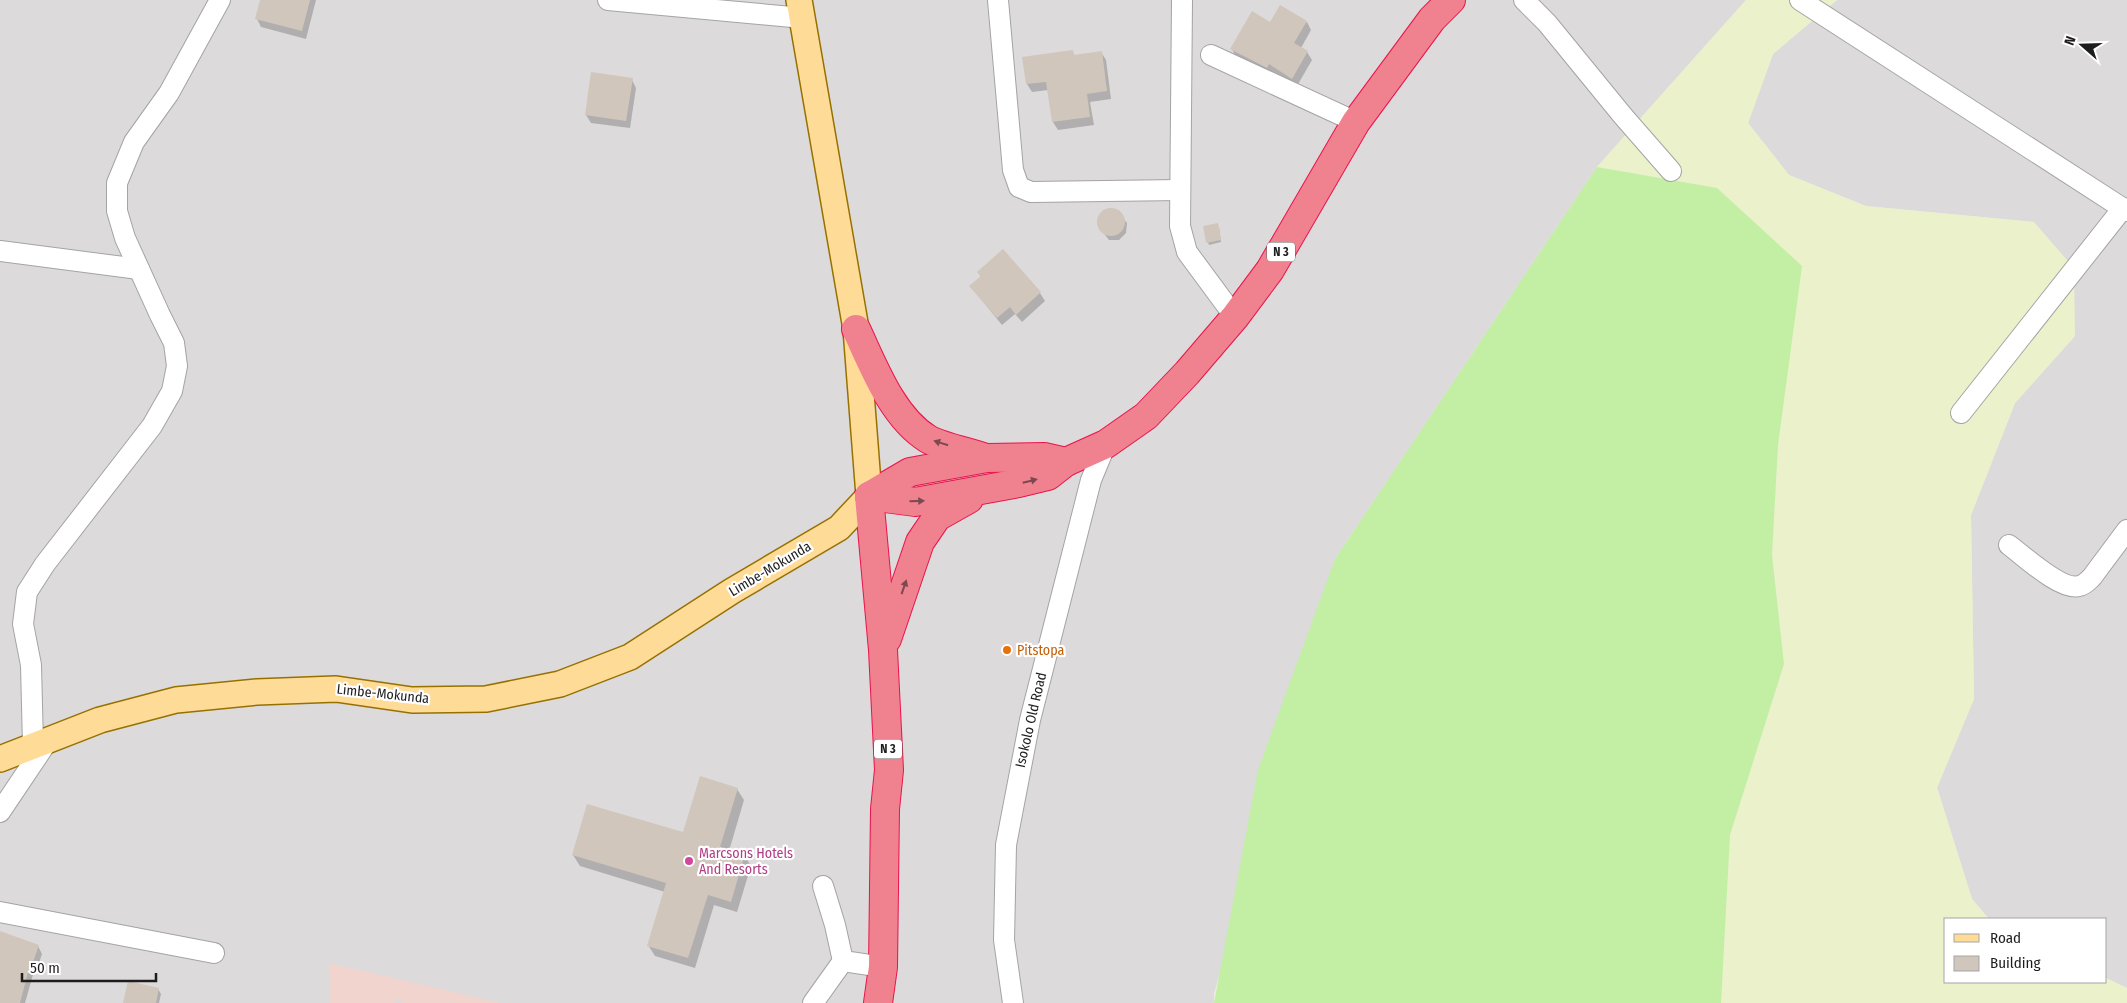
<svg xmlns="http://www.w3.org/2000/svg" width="2127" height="1003" font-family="'Fira Sans Condensed',sans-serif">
  <rect width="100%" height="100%" fill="#f0ece2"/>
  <g fill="#dcdada">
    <polygon points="0,0 1746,0 1597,167 1335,559 1214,994 1214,1003 0,1003"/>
    <polygon points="1837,0 2127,0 2127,988 2106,978 2106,919 1989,919 1972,899 1937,787 1974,699 1971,515 2015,403 2075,336 2034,222 1866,206 1789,175 1748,123 1773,54"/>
  </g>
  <polygon fill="#f2d4cf" points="329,963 501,1003 403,1003 398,998 394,1003 329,1003"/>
  <polygon fill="#ebf1cb" points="1746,0 1837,0 1773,54 1748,123 1789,175 1866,206 2034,222 2074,268 2075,336 2015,403 1971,515 1974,699 1937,788 1972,899 1989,919 1946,919 1946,982 2106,982 2106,978 2127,988 2127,1003 1721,1003 1730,835 1784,664 1772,555 1778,445 1717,188 1597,167"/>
  <polygon fill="#c2efa3" points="1597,167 1717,188 1802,266 1778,445 1772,555 1784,664 1730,835 1721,1003 1214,1003 1258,770 1335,559"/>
  <g fill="#0003">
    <polygon points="261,0 316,0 306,39 261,27 257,19"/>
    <polygon points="1307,22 1311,30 1301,48 1307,52 1312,60 1297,86 1273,72 1271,75 1236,57 1232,49"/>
    <polygon points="1072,51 1075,56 1101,52 1106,60 1111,99 1090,102 1094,125 1058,130 1053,122 1048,90 1032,92 1027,84 1023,58"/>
    <polygon points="632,80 636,88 630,128 591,123 586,115"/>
    <polygon points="1106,210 1116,210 1127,223 1126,233 1119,240 1109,240 1099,227 1099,217"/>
    <polygon points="1219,227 1221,242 1209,245 1208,242"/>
    <polygon points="1003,250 1040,293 1045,301 1022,322 1015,314 1002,325 971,287 981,277 978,272"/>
    <polygon points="737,789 744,800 729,851 744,855 751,866 737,912 714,905 695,968 655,956 648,945 665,892 580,866 573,855 684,834"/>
    <polygon points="0,932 38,946 42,954 36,972 34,971 25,1003 0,1003"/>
    <polygon points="158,989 161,994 159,1003 125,1003"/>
  </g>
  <g fill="#d0c6bb">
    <polygon points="260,0 310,0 302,31 255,19"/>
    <polygon points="1280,5 1307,21 1294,43 1308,51 1292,79 1269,64 1267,68 1230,49 1252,11 1270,22"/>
    <polygon points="1073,50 1074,55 1102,51 1107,91 1087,94 1090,117 1052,122 1046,82 1026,84 1022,57"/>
    <polygon points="591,72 633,78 626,121 585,115"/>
    <circle cx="1111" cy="222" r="14"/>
    <polygon points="1218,223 1221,240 1206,243 1203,226"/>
    <polygon points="1003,249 1041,292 1016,315 1010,307 997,318 969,286 981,276 977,272"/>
    <polygon points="700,776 738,788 720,847 745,854 731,902 708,895 688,958 647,946 666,883 572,855 587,804 683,832"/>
    <polygon points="0,931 39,945 32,965 30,965 20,1003 0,1003"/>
    <polygon points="128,981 159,988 156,1003 123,1003"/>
  </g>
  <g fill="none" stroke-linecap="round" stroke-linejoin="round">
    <defs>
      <g id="minor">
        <polyline points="608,0 803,18"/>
        <polyline points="998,0 1013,170 1019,187 1031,192 1180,190"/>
        <polyline points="1182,0 1180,226 1187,252 1235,317"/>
        <polyline points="1524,0 1547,23 1623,116 1671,171"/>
        <polyline points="1800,0 2127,211"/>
        <polyline points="1211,55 1356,122"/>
        <polyline points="0,251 139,269"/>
        <polyline points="1961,413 2123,208"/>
        <path d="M2009,545C2024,556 2061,591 2079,586C2085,585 2088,581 2092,577L2127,530"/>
        <polyline points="33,745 31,665 23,624 27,592 45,564 152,426 172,391 177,366 174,343 160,315 125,238 117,211 117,183 134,142 169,93 220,0"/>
        <polyline points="0,812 49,739"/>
        <polyline points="823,886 835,925 843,961 883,967"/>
        <polyline points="0,912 214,953"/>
        <polyline points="813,1003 843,961"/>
        <polyline points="1013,1003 1004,940 1006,845 1030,720 1091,480 1106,444"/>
      </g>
      <polyline id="major" points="0,759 100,720 176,700 257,692 336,689 412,700 486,699 560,684 630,657 732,591 839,528 869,496 856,329 799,0"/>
      <g id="highway">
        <path d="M856,329C873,365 892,417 928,439C940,446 968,452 983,457"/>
        <polyline points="869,496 915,502 1019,483 1048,476 1066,462 1106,444 1146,416 1187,373 1235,317 1270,270 1356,122 1432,19 1451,0"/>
        <polyline points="869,496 883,650 889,770 885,809 883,967 878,1003"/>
        <polyline points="869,496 910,472 987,458 1044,457 1066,462"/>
        <polyline points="887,639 920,542 937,517 969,499"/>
      </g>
    </defs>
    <use href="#minor" stroke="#a4a4a4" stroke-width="22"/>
    <use href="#major" stroke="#977100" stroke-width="28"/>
    <use href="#highway" stroke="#ea134c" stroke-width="30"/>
    <use href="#minor" stroke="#fff" stroke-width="20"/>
    <use href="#major" stroke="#ffdb98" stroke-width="25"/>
    <use href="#highway" stroke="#ef828e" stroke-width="28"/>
  </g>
  <defs><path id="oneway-solid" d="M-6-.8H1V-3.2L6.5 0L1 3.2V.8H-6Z" transform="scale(1.25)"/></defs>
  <g fill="#7b4a50">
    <use href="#oneway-solid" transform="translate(941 443) rotate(-162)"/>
    <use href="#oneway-solid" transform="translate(1030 481) rotate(-14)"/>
    <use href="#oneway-solid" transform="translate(917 501) rotate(-2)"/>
    <use href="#oneway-solid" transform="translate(904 587) rotate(-71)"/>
  </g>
  <circle fill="#e8710a" stroke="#fff" stroke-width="2" cx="1007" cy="650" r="5"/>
  <circle fill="#d1479c" stroke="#fff" stroke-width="2" cx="689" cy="861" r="5"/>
  <g text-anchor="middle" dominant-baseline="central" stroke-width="4.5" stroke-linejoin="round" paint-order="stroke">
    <g fill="#fff" stroke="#616161" stroke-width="1">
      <rect x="1267" y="242.5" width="28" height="19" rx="4"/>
      <rect x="874" y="739.5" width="28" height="19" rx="4"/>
    </g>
    <g font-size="12" font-weight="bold" fill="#1d1d1d">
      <text x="1281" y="252">N 3</text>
      <text x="888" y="749">N 3</text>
    </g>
    <g font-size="14" fill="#1d1d1d" stroke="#fff">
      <text transform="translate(770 569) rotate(-31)">Limbe-Mokunda</text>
      <text transform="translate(383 694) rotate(6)">Limbe-Mokunda</text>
      <text transform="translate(1031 720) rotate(-77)">Isokolo Old Road</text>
    </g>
    <g font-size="14" fill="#c56008" stroke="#fff" text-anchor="start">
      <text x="1017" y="650">Pitstopa</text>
    </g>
    <g font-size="14" fill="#b23c85" stroke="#fff" text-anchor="start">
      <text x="699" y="853">Marcsons Hotels<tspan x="699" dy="16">And Resorts</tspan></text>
    </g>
  </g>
  <rect x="1944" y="918" width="162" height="65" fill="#ffffff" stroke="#a5a5a5"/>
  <rect x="1954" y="934" width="25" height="8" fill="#ffdb98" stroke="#a5a5a5"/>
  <text x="1990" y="943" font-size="15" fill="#1d1d1d">Road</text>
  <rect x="1954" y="956" width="25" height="15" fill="#d0c6bb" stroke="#a5a5a5"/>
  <text x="1990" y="968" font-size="15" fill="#1d1d1d">Building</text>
  <g transform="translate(2082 45) rotate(290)" stroke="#ffffff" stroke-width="4" paint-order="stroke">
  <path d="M0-4L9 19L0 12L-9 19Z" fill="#1d1d1d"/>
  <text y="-8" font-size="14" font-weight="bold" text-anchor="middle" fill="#1d1d1d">N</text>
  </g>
  <path d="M22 973v8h134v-8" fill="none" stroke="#1d1d1d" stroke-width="2.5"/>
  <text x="30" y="973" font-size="15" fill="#1d1d1d" stroke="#ffffff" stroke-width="4" paint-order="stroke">50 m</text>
</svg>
